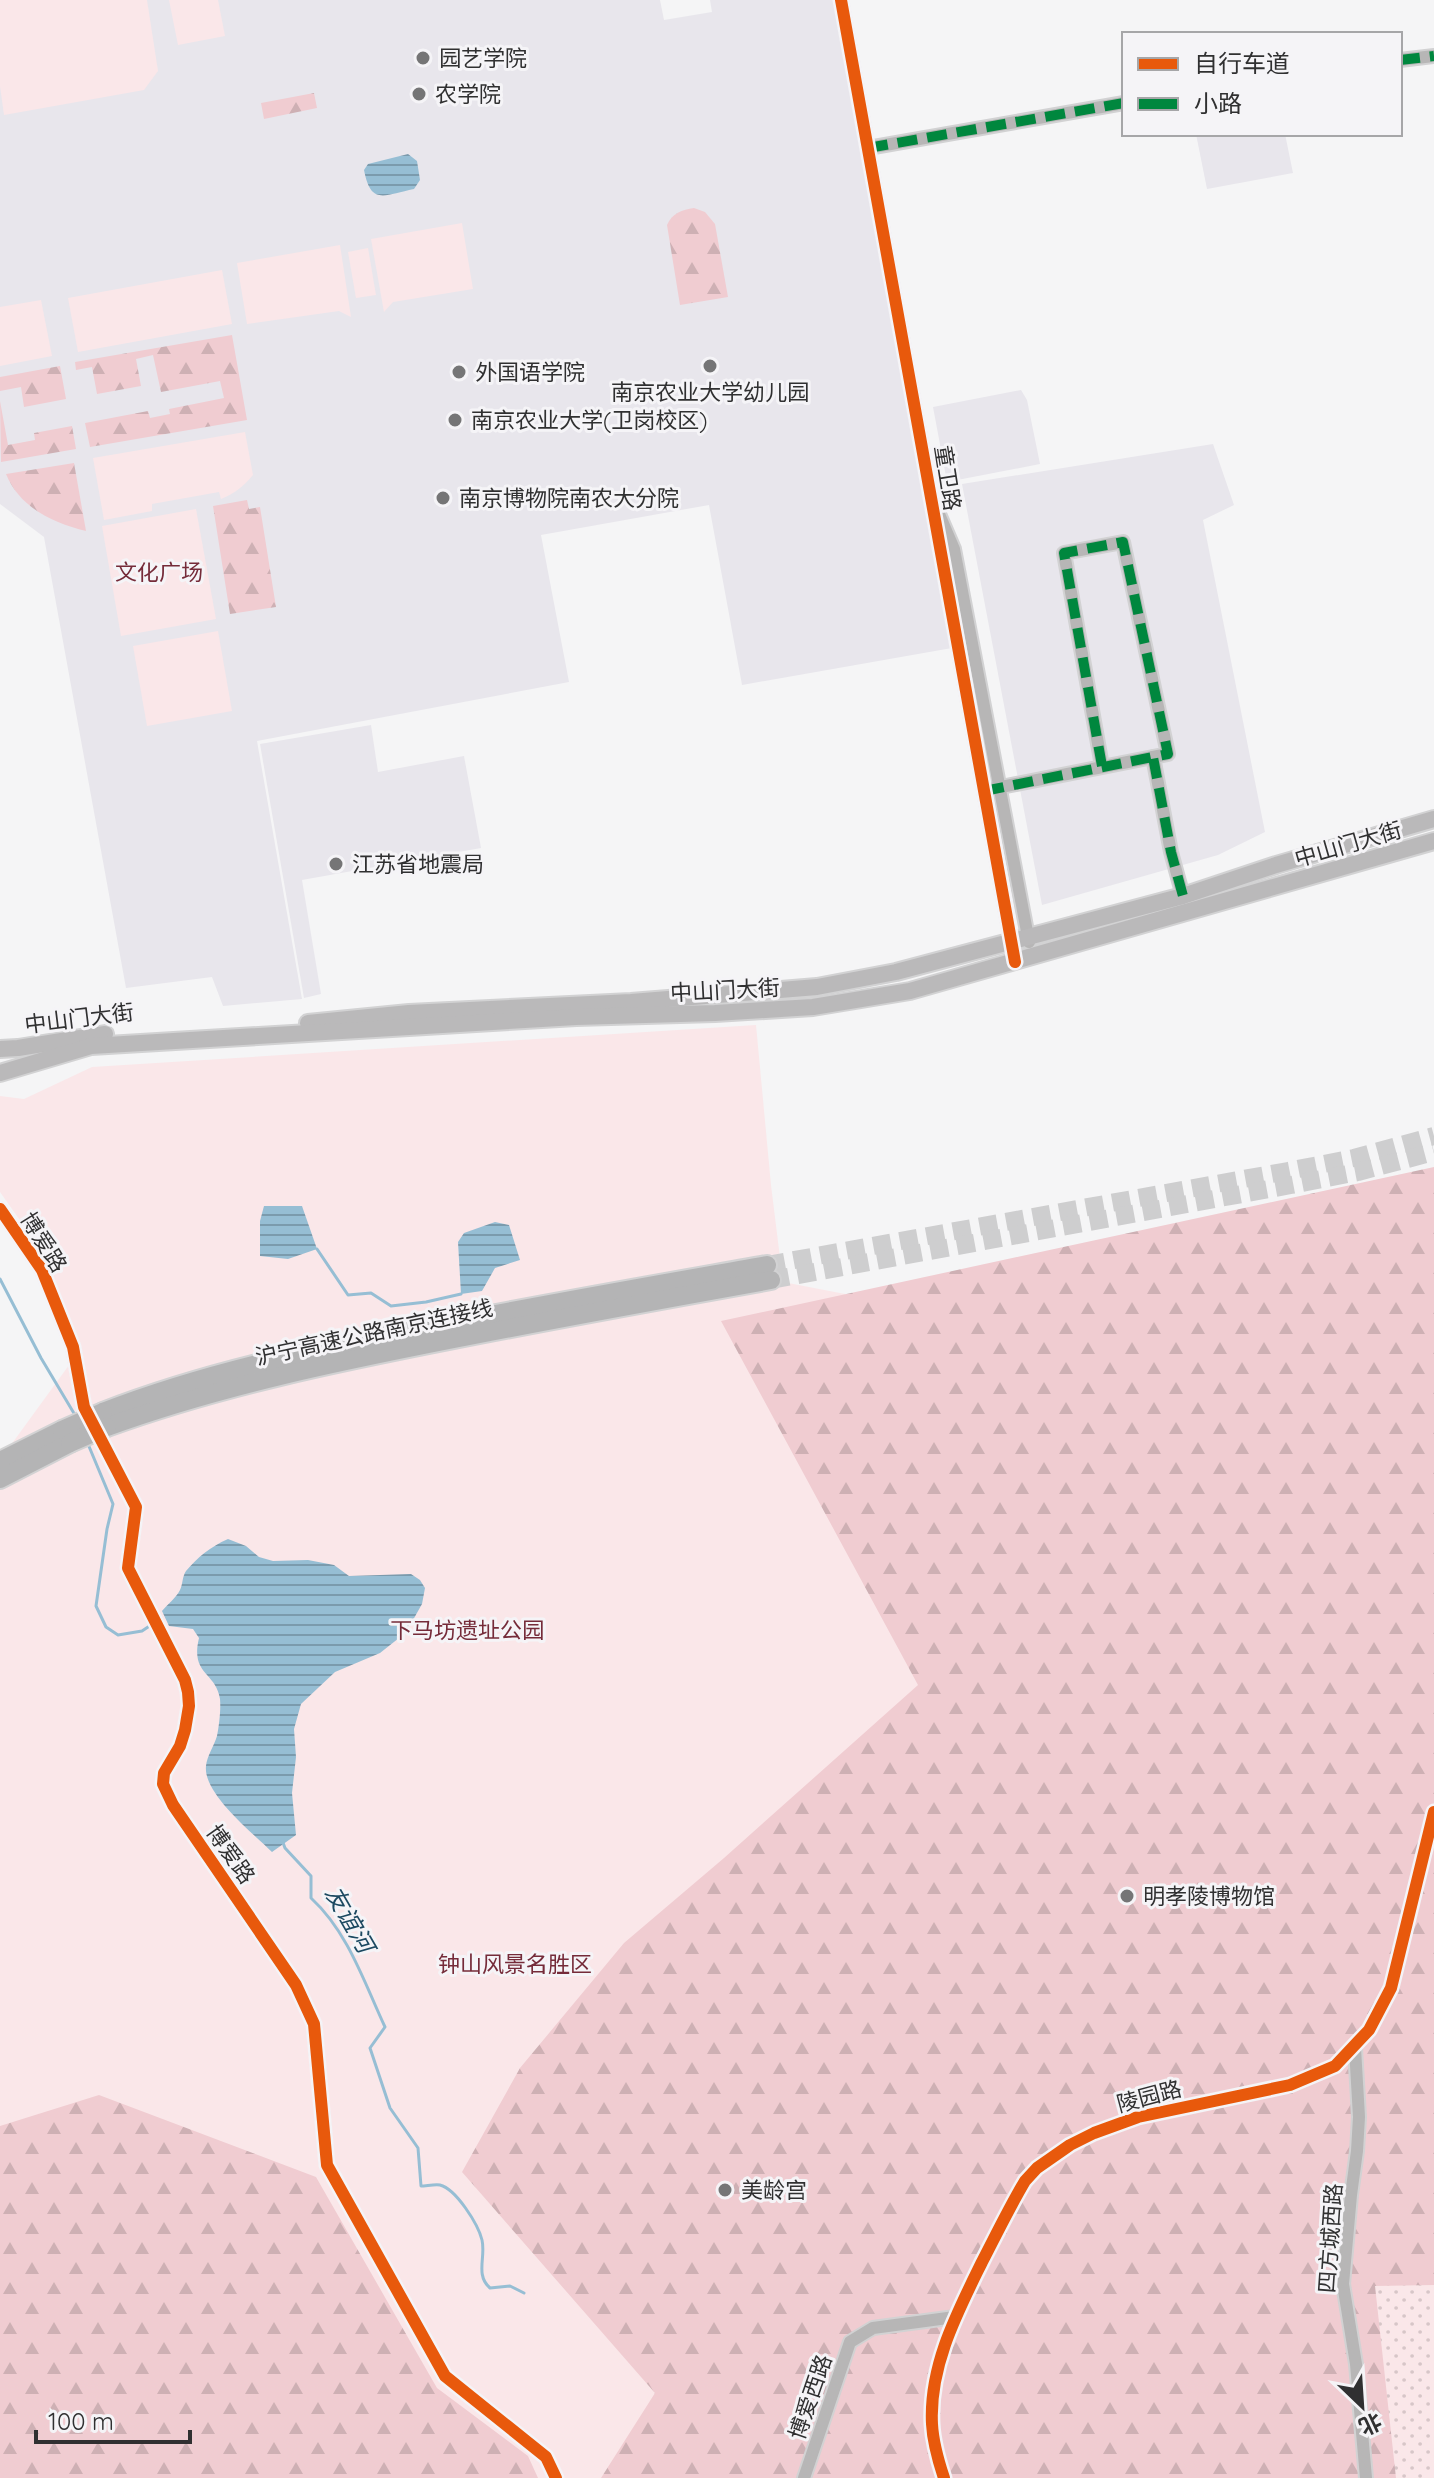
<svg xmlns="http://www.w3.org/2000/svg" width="1434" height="2478" font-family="Quicksand,'Noto Sans SC',sans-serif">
  <defs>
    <pattern id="forest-firs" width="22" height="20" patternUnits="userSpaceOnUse" patternTransform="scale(2)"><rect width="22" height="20" fill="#f0ccd1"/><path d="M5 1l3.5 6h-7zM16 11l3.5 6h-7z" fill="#ceb0b4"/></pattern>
    <pattern id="garden-dots" width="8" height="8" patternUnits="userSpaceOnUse" patternTransform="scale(2)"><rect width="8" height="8" fill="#fae7e9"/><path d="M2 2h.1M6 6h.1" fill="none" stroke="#d7c6c8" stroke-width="1.8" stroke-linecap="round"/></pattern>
    <pattern id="water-rules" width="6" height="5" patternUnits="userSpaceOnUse" patternTransform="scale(2)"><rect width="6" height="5" fill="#96bed4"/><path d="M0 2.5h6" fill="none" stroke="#7b9bad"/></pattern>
  </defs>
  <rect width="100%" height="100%" fill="#f5f5f6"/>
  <g fill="#e8e6ec">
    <polygon points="0,0 660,0 664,20 712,12 710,0 833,0 952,648 742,685 709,505 541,535 569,682 257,741 302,999 223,1006 212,977 126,988 44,537 0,504"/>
    <polygon points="1196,134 1285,134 1293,173 1207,189"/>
    <polygon points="1021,390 1027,400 1040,464 947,482 933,407"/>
    <polygon points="1213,444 1234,505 1203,520 1265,832 1218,855 1042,905 962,484"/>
    <polygon points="371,725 378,772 464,756 481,848 302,880 321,994 304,998 260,744"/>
  </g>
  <g fill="#fae7e9">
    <polygon points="0,0 147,0 158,71 144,90 4,115 0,86"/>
    <polygon points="169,0 218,0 225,36 178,45"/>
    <polygon points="462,223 473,289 393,302 384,312 371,239"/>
    <polygon points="340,245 351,317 339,311 247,324 237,263"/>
    <polygon points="368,248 376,295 356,298 348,252"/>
    <polygon points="222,270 232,324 78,352 68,298"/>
    <polygon points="41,300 52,356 0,366 0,307"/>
    <path d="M245,432L253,475C243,487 235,493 221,499L219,492L152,504V511L104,520L93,458Z"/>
    <polygon points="196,509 216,619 121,636 102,526"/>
    <polygon points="218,631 232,711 147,726 133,646"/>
    <polygon points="756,1025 771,1185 783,1282 845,1294 1434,2478 0,2478 0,1460 80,1350 77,1335 65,1306 24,1226 0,1192 0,1096 24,1099 92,1067"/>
  </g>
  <g fill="url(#forest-firs)">
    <polygon points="314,93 317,108 264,119 261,103"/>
    <path d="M694,208L705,212L715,224L728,297L680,305L667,225C672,213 682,210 694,208Z"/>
    <polygon points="232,335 247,420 90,447 85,423 148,411 150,418 170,414 169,409 224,398 220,381 161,392 153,355 136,359 141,386 97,394 92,367 76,370 75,362"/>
    <polygon points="60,366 66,399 24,407 21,387 0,391 0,377"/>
    <polygon points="0,401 8,445 35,440 34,433 72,426 76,449 1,462"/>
    <path d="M74,463L86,531C53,523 20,508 6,474Z"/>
    <polygon points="247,500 249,509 260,507 276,607 230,614 213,506"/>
    <polygon points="1434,1167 1434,2478 601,2478 655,2393 462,2172 520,2068 624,1943 724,1858 918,1685 721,1321"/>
    <polygon points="99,2095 316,2177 437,2388 528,2456 538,2478 0,2478 0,2126"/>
  </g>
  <polygon fill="url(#garden-dots)" points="1434,2285 1434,2478 1396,2478 1375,2286"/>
  <g fill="url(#water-rules)">
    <path d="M408,154L417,161L420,180L414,189C384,195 371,206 364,170L368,164Z"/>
    <polygon points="264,1206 302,1206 317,1249 288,1259 260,1256 260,1221"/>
    <polygon points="495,1222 509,1225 520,1260 495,1268 482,1291 461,1294 458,1242 464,1233"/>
    <path d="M228,1539L246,1546L259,1557L273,1561L308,1560L334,1565L349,1576L411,1574L420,1580L425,1588L422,1604L413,1620L399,1638L380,1653L335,1672L301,1704L294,1729L296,1757L292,1793L296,1835L272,1852C253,1833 203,1794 206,1766C207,1756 214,1746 217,1736C219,1726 221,1710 220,1699C216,1672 190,1675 199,1638L193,1629L169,1626L162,1611C167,1605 176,1598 180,1590C183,1584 182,1577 186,1571C198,1557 210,1547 228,1539Z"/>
  </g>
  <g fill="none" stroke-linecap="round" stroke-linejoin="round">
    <g stroke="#96bed4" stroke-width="3">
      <polyline points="317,1249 348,1295 371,1293 391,1306 426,1302 461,1294"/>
      <polyline points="0,1279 41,1358 75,1415"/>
      <polyline points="88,1444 113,1504 107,1529 96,1606 106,1627 118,1635 142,1631 151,1625"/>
      <path d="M282,1840L285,1848L311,1876V1898C348,1932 364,1982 385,2027L370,2048L390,2108L418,2148L421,2186C426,2186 435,2184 440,2185C456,2189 478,2224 482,2240C486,2257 475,2275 490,2288L510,2286L524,2293"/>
    </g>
    <g stroke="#cececf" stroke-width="18" stroke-dasharray="18 9" stroke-linecap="butt">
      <polyline points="767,1265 1288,1171 1354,1158 1434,1136"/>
      <polyline points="771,1280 1291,1185 1358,1172 1434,1152"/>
    </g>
    <defs>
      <g id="minor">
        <polyline points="841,0 1015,962"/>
        <polyline points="1400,60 1434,56"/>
        <polyline points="868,148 1124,103"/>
        <polyline points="939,514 954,549 1029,942"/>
        <polyline points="1102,766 1064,553 1123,542 1168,754 1153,757 1171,852 1183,896"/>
        <polyline points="991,789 1153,757"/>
        <polyline points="0,1209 42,1270 73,1347 84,1407 136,1507 128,1568 185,1680 188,1692 189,1706 185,1730 180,1746 164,1773 163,1784 173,1805 296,1985 314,2024 327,2165 445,2376 546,2457 556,2478"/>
        <polyline points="1355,2048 1359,2117 1357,2151 1351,2195 1343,2284 1356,2364 1366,2478"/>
        <polyline points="804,2478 850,2342 873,2328 955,2317"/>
        <path d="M944,2478C938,2460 933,2443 932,2424C929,2366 957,2313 982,2262C996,2235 1009,2208 1025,2181L1037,2168L1070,2145L1094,2133L1138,2117L1290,2085L1335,2066L1369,2030L1391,1988L1434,1812"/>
      </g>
      <g id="major">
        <polyline points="308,1023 409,1013 631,1002 817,987 896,972 1183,896 1276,865 1434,819"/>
        <polyline points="0,1049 18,1048 105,1034"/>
        <polyline points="0,1073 91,1046 576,1017 715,1013 813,1007 910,991 1434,841"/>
      </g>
      <g id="highway">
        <path d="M103,1412C203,1373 308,1351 414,1330C532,1306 649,1286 767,1265"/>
        <path d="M107,1427C220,1386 337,1362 454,1339C560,1318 665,1299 771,1280"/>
        <polyline points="0,1461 62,1430"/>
        <polyline points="0,1479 70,1443"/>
      </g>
    </defs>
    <use href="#minor" stroke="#d2d2d3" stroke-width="16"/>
    <use href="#major" stroke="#d2d2d3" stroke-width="20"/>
    <use href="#highway" stroke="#d2d2d3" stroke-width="22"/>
    <use href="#minor" stroke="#b7b6b6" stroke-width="12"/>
    <use href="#major" stroke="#bab9ba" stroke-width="16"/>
    <use href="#highway" stroke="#b4b4b5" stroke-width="18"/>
    <defs>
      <g id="highway-bridge">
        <polyline points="62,1430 103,1412"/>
        <polyline points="70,1443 107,1427"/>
      </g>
    </defs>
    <use href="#highway-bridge" stroke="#d2d2d3" stroke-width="22" stroke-linecap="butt"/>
    <use href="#highway-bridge" stroke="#b4b4b5" stroke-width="18"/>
    <g stroke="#00873e" stroke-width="10" stroke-dasharray="20 10" stroke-linecap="butt">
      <polyline points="1400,60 1434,56"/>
      <polyline points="868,148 1124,103"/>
      <polyline points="1102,766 1064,553 1123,542 1168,754 1153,757 1171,852 1183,896"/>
      <polyline points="984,791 1153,757"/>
    </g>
    <defs>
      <g id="cycleway">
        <polyline points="841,0 1015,962"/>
        <polyline points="0,1209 42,1270 73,1347 84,1407 136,1507 128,1568 185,1680 188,1692 189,1706 185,1730 180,1746 164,1773 163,1784 173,1805 296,1985 314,2024 327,2165 445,2376 546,2457 556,2478"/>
        <path d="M944,2478C938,2460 933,2443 932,2424C929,2366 957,2313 982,2262C996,2235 1009,2208 1025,2181L1037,2168L1070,2145L1094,2133L1138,2117L1290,2085L1335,2066L1369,2030L1391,1988L1434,1812"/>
      </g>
    </defs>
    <use href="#cycleway" stroke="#f5f4f7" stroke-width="17"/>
    <use href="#cycleway" stroke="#e8590c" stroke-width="12"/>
  </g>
  <g fill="#757576" stroke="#f5f4f7" stroke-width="3">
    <circle cx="423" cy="58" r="8"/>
    <circle cx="419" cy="94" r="8"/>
    <circle cx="710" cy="366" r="8"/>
    <circle cx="459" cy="372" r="8"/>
    <circle cx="455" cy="420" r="8"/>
    <circle cx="443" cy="498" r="8"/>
    <circle cx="336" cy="864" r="8"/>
    <circle cx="1127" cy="1896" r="8"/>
    <circle cx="725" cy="2190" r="8"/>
  </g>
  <g text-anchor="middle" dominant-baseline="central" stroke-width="6" stroke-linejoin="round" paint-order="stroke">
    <g font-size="22" fill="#303031" stroke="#f5f4f7" text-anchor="start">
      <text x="439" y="58">园艺学院</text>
      <text x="435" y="94">农学院</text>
      <text x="475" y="372">外国语学院</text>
      <text x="710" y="392" text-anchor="middle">南京农业大学幼儿园</text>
      <text x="471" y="420">南京农业大学(卫岗校区)</text>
      <text x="459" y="498">南京博物院南农大分院</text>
      <text x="352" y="864">江苏省地震局</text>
      <text x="1143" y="1896">明孝陵博物馆</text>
      <text x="741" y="2190">美龄宫</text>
    </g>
    <g font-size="22" fill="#303031" stroke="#f5f4f7">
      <text transform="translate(948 478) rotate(81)">童卫路</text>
      <text transform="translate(1348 844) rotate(-16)">中山门大街</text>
      <text transform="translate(725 990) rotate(-3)">中山门大街</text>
      <text transform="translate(79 1018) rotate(-7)">中山门大街</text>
      <text transform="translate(44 1242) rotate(58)">博爱路</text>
      <text transform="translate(374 1332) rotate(-12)">沪宁高速公路南京连接线</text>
      <text transform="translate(231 1854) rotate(55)">博爱路</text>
      <text transform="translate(1149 2096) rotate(-15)">陵园路</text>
      <text transform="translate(1330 2238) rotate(-86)">四方城西路</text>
      <text transform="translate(810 2397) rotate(-71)">博爱西路</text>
    </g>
    <g font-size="22" fill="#752b39" stroke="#f5f4f7">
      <text x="159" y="572">文化广场</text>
      <text x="467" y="1630">下马坊遗址公园</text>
      <text x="515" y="1964">钟山风景名胜区</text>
    </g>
    <g font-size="24" font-style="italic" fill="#1c4961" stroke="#f5f4f7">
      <text transform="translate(350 1919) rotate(60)">友谊河</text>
    </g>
  </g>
  <rect x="1122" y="32" width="280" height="104" fill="#f5f4f7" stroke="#a6a6a8" stroke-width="2"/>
  <rect x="1138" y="58" width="40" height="12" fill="#e8590c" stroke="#a6a6a8" stroke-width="2"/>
  <text x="1194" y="72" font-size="24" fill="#303031">自行车道</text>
  <rect x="1138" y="98" width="40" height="12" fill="#00873e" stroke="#a6a6a8" stroke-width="2"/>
  <text x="1194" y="112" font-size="24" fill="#303031">小路</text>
  <g transform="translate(1362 2406) rotate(155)" stroke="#f5f4f7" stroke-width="6" paint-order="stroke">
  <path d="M0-6L14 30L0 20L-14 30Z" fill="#303031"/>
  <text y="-12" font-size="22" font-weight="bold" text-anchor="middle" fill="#303031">北</text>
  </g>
  <path d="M36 2430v12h154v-12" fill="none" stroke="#303031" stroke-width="4"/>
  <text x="48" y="2430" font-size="24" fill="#303031" stroke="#f5f4f7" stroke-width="6" paint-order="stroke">100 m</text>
</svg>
